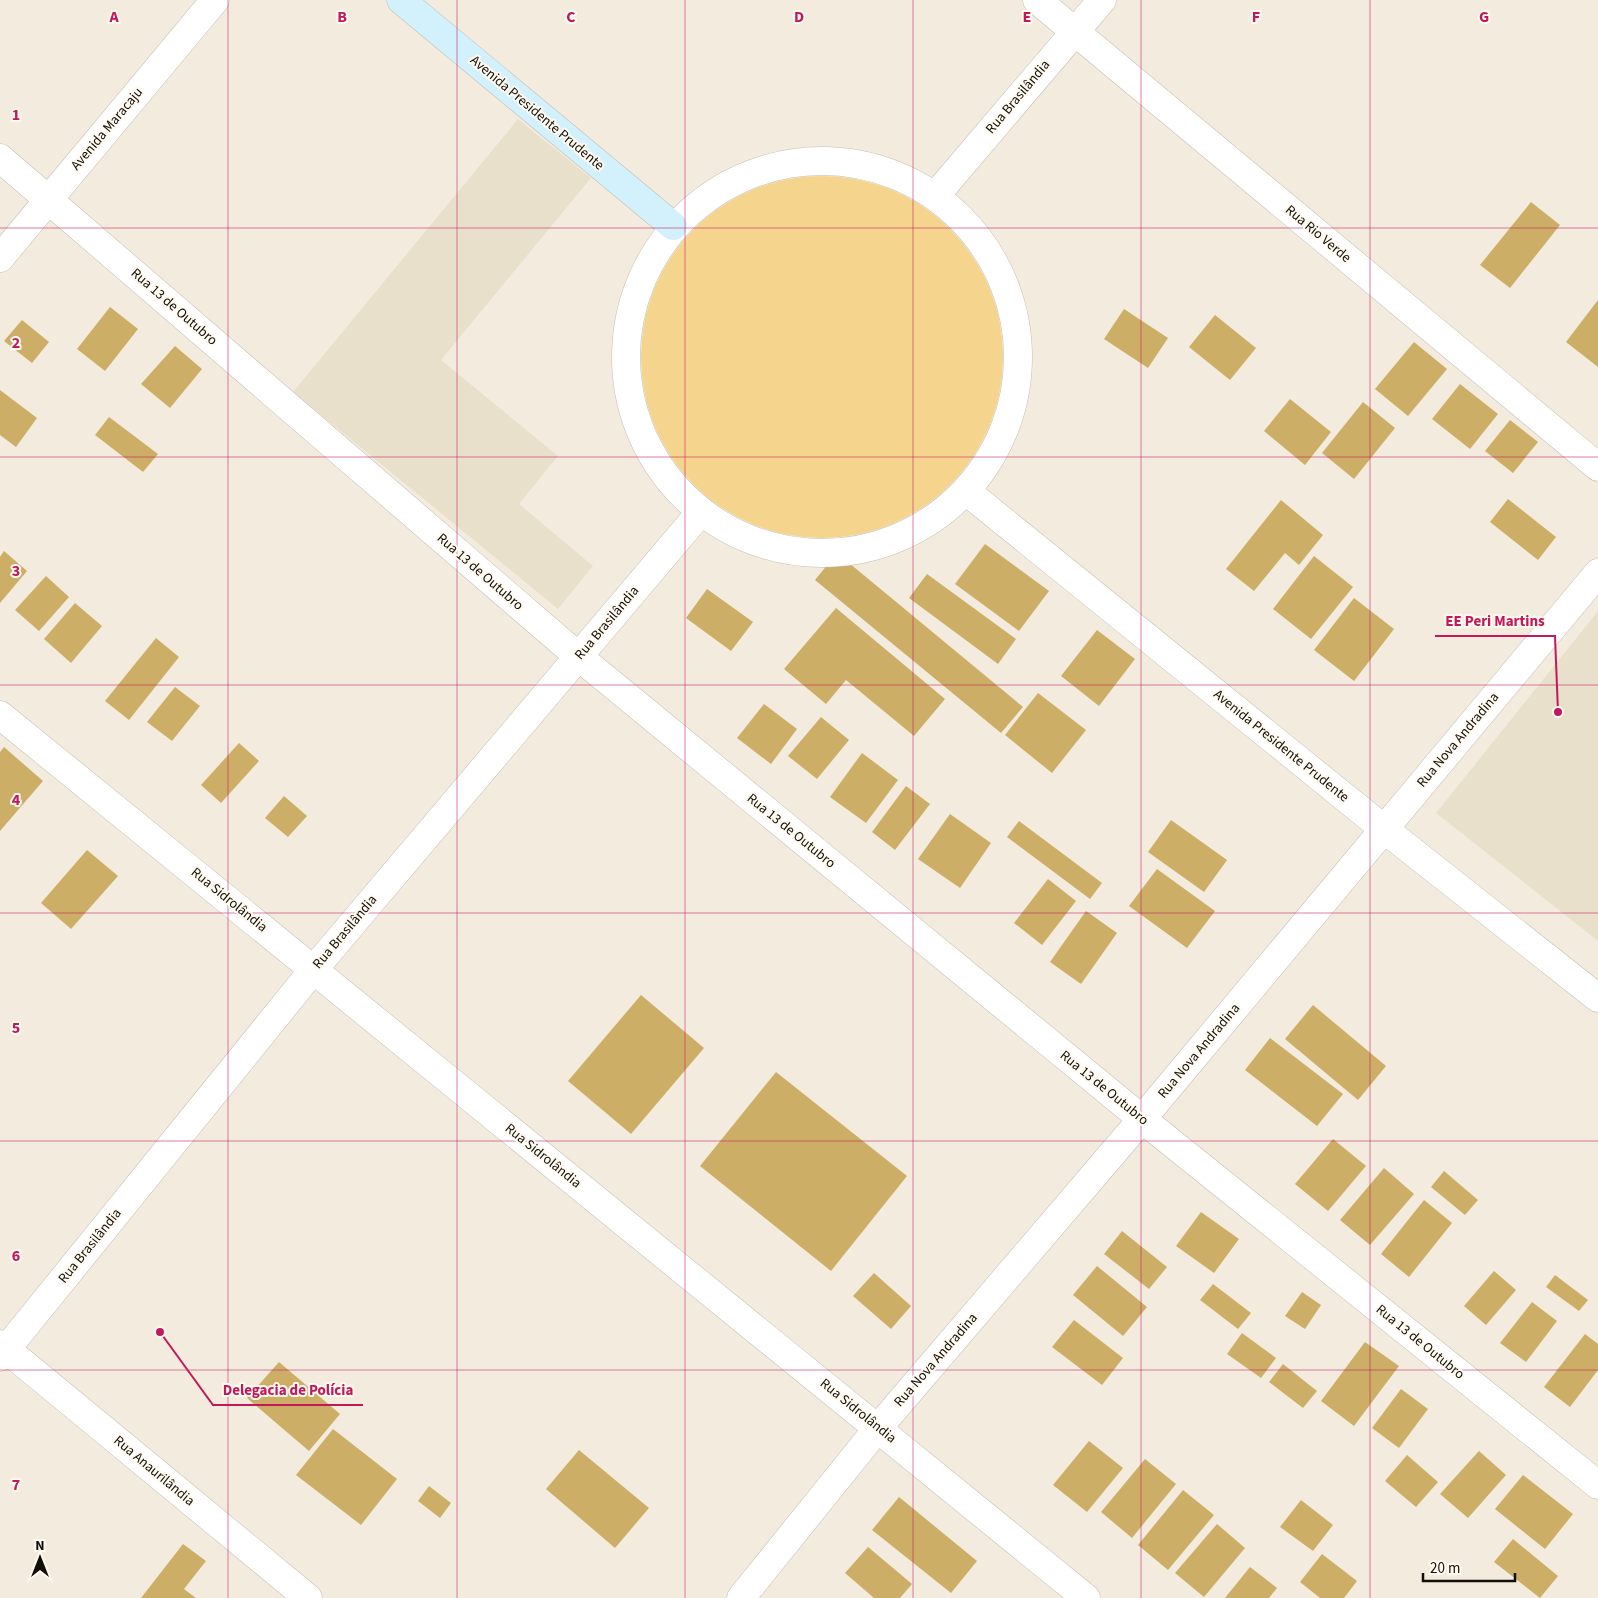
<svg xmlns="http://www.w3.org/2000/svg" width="1598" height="1598" font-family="'Source Sans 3',sans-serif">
  <rect width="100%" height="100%" fill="#f3ecde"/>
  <g fill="#e9e0cb">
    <polygon points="518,119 591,178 441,360 558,456 519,504 593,566 558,609 293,392"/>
    <polygon points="1598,611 1598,941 1436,813"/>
  </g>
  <circle fill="#f5d58e" cx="822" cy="357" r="181"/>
  <g fill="#cdae67">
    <polygon points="1531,202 1560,225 1510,288 1480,265"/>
    <polygon points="1598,300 1598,367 1566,342"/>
    <polygon points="110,307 138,329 105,371 77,349"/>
    <polygon points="1124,309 1168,338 1148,368 1104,339"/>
    <polygon points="1215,315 1256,348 1230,380 1189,347"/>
    <polygon points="22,320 49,342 32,363 4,341"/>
    <polygon points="1414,342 1447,369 1408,416 1375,389"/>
    <polygon points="175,346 202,369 170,408 141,384"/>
    <polygon points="1460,384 1498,414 1470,449 1432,419"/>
    <polygon points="0,390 37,418 16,447 0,435"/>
    <polygon points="1290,399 1331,432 1305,465 1264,431"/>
    <polygon points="1363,402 1395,428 1354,479 1322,453"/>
    <polygon points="109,417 158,454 143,472 95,435"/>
    <polygon points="1510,420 1538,442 1513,473 1485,451"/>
    <polygon points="1508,499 1556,537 1538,560 1490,522"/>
    <polygon points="1281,500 1323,535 1299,565 1285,553 1254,591 1226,569"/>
    <polygon points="985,544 1049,591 1019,631 955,584"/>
    <polygon points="4,551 27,571 0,603 0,557"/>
    <polygon points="837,553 1023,707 1001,733 815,580"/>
    <polygon points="1314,556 1353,587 1311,639 1273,609"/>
    <polygon points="927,574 1016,639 998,664 909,598"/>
    <polygon points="46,576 69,597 39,631 15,610"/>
    <polygon points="707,589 753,622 731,651 686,618"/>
    <polygon points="1354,598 1394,629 1354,681 1314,650"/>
    <polygon points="75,603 102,626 71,663 44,639"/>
    <polygon points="836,608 945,699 914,736 846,680 826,704 784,669"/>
    <polygon points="1097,630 1135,659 1099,706 1061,676"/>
    <polygon points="156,638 179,657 129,720 105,701"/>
    <polygon points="175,687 200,706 172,741 147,722"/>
    <polygon points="1038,693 1086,730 1052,773 1005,735"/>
    <polygon points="764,704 797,729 771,764 737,738"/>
    <polygon points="821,717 849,740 817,779 788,756"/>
    <polygon points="239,743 259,761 221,803 201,785"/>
    <polygon points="4,747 43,781 0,831 0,752"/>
    <polygon points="862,753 898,780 866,823 830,797"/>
    <polygon points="906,786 930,804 895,850 872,832"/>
    <polygon points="284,796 307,816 288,837 265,818"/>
    <polygon points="950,814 991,843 960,888 918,859"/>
    <polygon points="1171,820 1227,860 1204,892 1148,852"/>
    <polygon points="1019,821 1102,883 1090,899 1007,837"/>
    <polygon points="87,850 118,876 71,929 41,903"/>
    <polygon points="1157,869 1215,911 1187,948 1129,906"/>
    <polygon points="1048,879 1076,901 1042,945 1014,923"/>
    <polygon points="1086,911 1117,933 1081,984 1050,962"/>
    <polygon points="641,995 704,1048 631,1134 568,1081"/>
    <polygon points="1313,1005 1386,1066 1358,1100 1285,1039"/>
    <polygon points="1270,1038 1343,1094 1317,1126 1245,1070"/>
    <polygon points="776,1072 907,1176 831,1271 700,1166"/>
    <polygon points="1333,1139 1366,1166 1328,1211 1295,1184"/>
    <polygon points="1384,1168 1414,1194 1370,1245 1340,1220"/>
    <polygon points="1444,1171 1478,1200 1465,1215 1431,1187"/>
    <polygon points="1424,1200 1452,1223 1409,1277 1381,1254"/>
    <polygon points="1201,1212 1239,1239 1214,1273 1176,1246"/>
    <polygon points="1122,1231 1167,1267 1149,1289 1104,1254"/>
    <polygon points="1097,1266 1147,1307 1123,1336 1073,1295"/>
    <polygon points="1494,1271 1516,1290 1486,1325 1464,1306"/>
    <polygon points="874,1273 911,1306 891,1329 853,1296"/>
    <polygon points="1555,1275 1588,1300 1579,1311 1546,1287"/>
    <polygon points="1213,1284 1251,1313 1238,1329 1200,1300"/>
    <polygon points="1302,1292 1321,1305 1305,1329 1285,1316"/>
    <polygon points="1532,1302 1557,1321 1526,1362 1500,1343"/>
    <polygon points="1074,1320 1123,1358 1102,1385 1052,1347"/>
    <polygon points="1242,1333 1276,1358 1261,1378 1227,1354"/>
    <polygon points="1585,1334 1598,1344 1598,1370 1570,1407 1544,1387"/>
    <polygon points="1365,1342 1399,1366 1354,1426 1321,1401"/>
    <polygon points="279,1362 340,1414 309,1451 247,1398"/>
    <polygon points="1283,1364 1317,1391 1303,1408 1269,1382"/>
    <polygon points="1401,1389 1428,1409 1399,1448 1372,1428"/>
    <polygon points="333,1429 397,1479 361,1525 296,1475"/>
    <polygon points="1089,1441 1123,1468 1087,1512 1053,1485"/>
    <polygon points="579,1450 649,1508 615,1548 546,1489"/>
    <polygon points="1479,1451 1506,1475 1468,1518 1440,1494"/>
    <polygon points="1407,1455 1438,1482 1416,1507 1385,1481"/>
    <polygon points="1145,1459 1176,1484 1132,1538 1101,1512"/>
    <polygon points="1523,1475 1573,1514 1545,1549 1495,1509"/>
    <polygon points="429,1486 451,1503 440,1518 418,1501"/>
    <polygon points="1183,1490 1214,1515 1168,1570 1138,1545"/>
    <polygon points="899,1497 977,1561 951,1593 872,1530"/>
    <polygon points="1301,1500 1333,1525 1313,1551 1280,1527"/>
    <polygon points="1217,1524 1245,1548 1204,1597 1175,1573"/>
    <polygon points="1513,1539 1558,1576 1540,1598 1494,1562"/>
    <polygon points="183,1544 206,1561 184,1589 196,1598 141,1598"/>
    <polygon points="868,1547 912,1584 900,1598 874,1598 845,1573"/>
    <polygon points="1322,1554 1357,1581 1344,1598 1320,1598 1300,1582"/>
    <polygon points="1250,1567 1277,1588 1269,1598 1225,1598"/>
  </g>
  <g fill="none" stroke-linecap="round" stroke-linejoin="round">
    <defs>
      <g id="street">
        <polyline points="1037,0 1598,467"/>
        <polyline points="0,158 579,657 1142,1119 1598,1485"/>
        <circle cx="822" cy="357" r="196"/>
        <polyline points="936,195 1102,0"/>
        <polyline points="0,258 215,0"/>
        <polyline points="966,491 1384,829 1598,998"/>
        <polyline points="0,715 1086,1598"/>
        <polyline points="0,1344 308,1598"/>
        <polyline points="0,1357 314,969 699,514"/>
        <polyline points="741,1598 878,1428 1142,1119 1598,573"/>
      </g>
      <polyline id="secondary" points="401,0 673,226"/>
    </defs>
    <use href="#street" stroke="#c5bfb1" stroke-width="29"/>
    <use href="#secondary" stroke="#c5bfb1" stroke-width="29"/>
    <use href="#street" stroke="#fff" stroke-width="28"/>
    <use href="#secondary" stroke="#d2f1fd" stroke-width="28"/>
  </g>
  <path fill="none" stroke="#c2185b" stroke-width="1" stroke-opacity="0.55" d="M228,0V1598M457,0V1598M685,0V1598M913,0V1598M1141,0V1598M1370,0V1598M0,228H1598M0,457H1598M0,685H1598M0,913H1598M0,1141H1598M0,1370H1598"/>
  <g text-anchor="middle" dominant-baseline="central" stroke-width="4" stroke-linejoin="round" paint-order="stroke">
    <g font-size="14" fill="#120f0b" stroke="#fffaef">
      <text transform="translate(1018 97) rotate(-50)">Rua Brasilândia</text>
      <text transform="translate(537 113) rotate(40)">Avenida Presidente Prudente</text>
      <text transform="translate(107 129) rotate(-50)">Avenida Maracaju</text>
      <text transform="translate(1318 234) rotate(40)">Rua Rio Verde</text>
      <text transform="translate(174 307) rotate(41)">Rua 13 de Outubro</text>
      <text transform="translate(480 572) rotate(41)">Rua 13 de Outubro</text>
      <text transform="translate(607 623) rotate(-50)">Rua Brasilândia</text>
      <text transform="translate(1458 740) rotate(-50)">Rua Nova Andradina</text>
      <text transform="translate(1281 746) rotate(39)">Avenida Presidente Prudente</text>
      <text transform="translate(791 831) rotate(39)">Rua 13 de Outubro</text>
      <text transform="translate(229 900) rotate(39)">Rua Sidrolândia</text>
      <text transform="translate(345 932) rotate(-50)">Rua Brasilândia</text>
      <text transform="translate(1199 1051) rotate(-50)">Rua Nova Andradina</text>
      <text transform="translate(1104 1088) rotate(39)">Rua 13 de Outubro</text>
      <text transform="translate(543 1156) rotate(39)">Rua Sidrolândia</text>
      <text transform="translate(90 1246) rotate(-51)">Rua Brasilândia</text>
      <text transform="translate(1420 1342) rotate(39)">Rua 13 de Outubro</text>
      <text transform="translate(936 1360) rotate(-49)">Rua Nova Andradina</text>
      <text transform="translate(858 1411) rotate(39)">Rua Sidrolândia</text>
      <text transform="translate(154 1471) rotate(40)">Rua Anaurilândia</text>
    </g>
  </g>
  <g font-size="16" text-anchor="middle" font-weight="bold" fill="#c2185b" stroke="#fffaef" stroke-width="4" stroke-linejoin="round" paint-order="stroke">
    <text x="114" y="22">A</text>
    <text x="342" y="22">B</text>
    <text x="571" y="22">C</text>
    <text x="799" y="22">D</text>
    <text x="1027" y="22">E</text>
    <text x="1256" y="22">F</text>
    <text x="1484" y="22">G</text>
    <text x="16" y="120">1</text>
    <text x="16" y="348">2</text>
    <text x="16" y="576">3</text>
    <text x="16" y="805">4</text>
    <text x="16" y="1033">5</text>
    <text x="16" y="1261">6</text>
    <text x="16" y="1490">7</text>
  </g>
  <path fill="none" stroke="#c2185b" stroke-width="2" d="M1558 712L1555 636H1435M160 1332L213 1405H363"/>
  <g fill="#c2185b" stroke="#fffaef" stroke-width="2">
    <circle cx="1558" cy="712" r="5"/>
    <circle cx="160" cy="1332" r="5"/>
  </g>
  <g font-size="15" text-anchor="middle" font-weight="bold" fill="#c2185b" stroke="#fffaef" stroke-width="4" stroke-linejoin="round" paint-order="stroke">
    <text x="1495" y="626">EE Peri Martins</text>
    <text x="288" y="1395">Delegacia de Polícia</text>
  </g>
  <g transform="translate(40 1558)" stroke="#fffaef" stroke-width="4" paint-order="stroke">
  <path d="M0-4L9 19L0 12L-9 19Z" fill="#120f0b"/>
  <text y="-8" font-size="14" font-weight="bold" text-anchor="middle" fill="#120f0b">N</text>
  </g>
  <path d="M1423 1573v8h92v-8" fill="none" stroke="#120f0b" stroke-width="2.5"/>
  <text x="1430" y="1573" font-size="15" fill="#120f0b" stroke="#fffaef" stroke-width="4" paint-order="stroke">20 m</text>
</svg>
